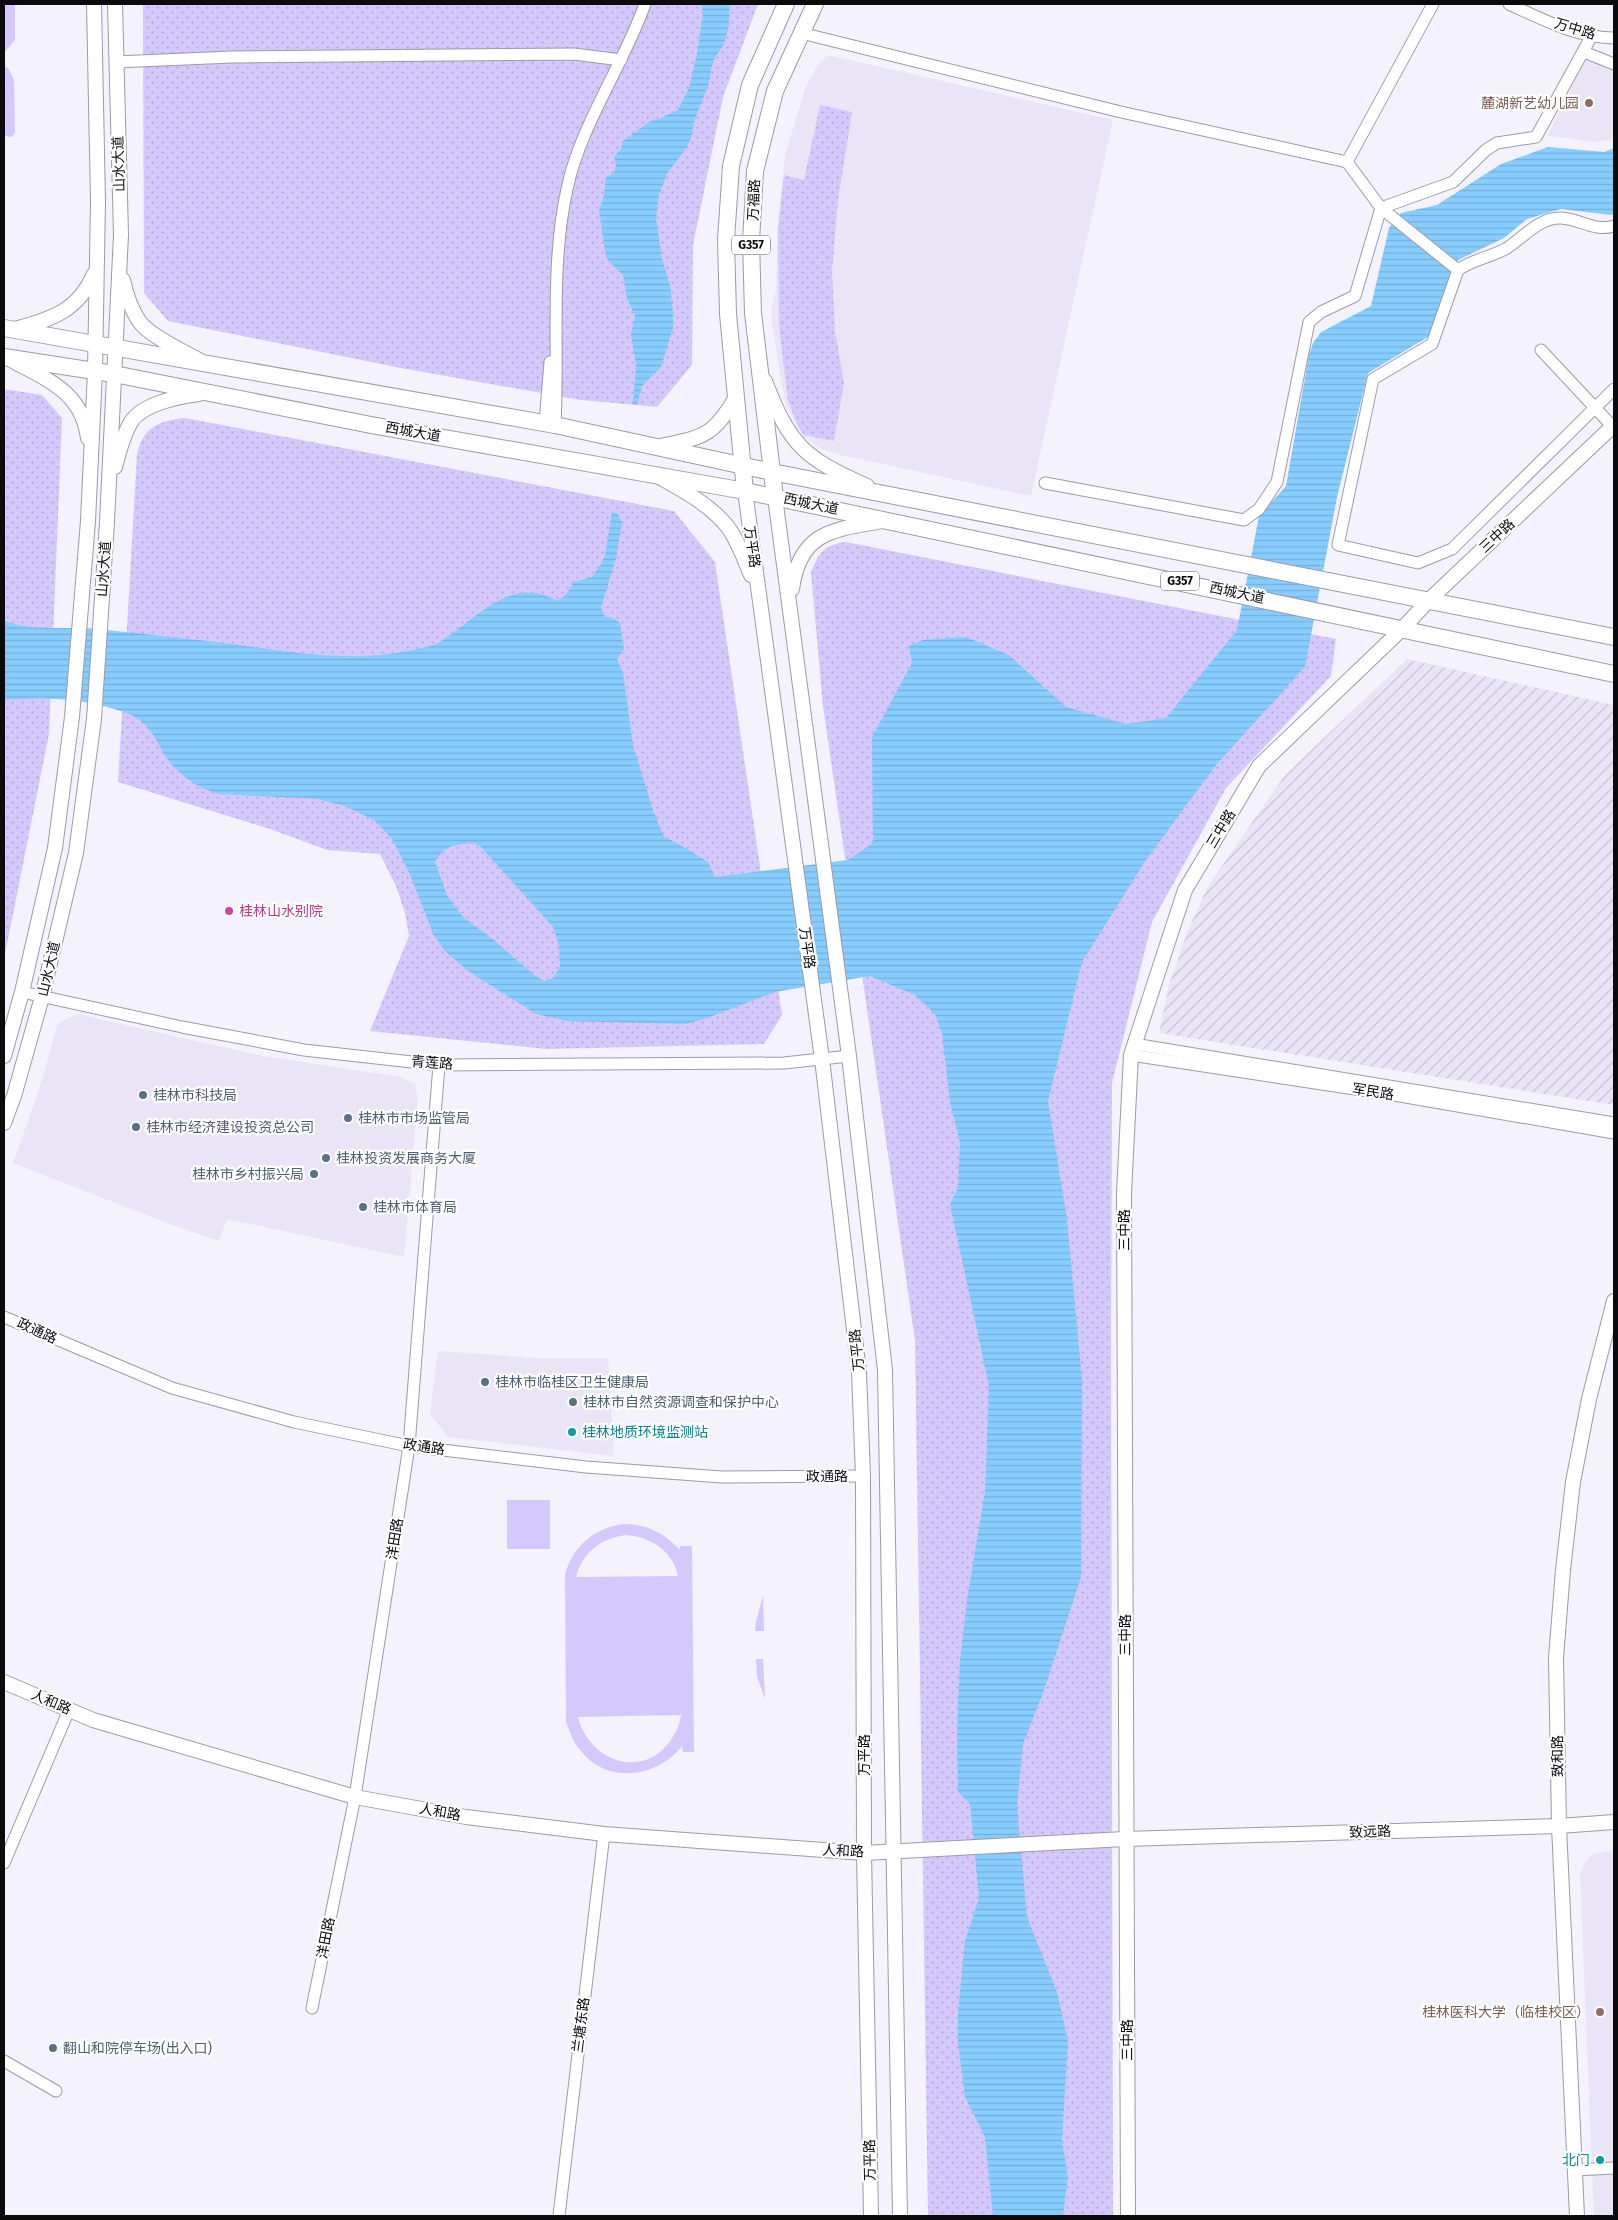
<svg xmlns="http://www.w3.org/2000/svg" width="1618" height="2220" font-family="'Fira Sans','Noto Sans SC',sans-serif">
  <defs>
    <pattern id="industrial-furrows" width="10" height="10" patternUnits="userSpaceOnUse" patternTransform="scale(1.25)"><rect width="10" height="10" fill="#e9e5f6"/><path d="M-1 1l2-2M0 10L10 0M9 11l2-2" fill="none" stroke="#c6c3d2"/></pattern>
    <pattern id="park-dots" width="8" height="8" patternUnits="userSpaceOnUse" patternTransform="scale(1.25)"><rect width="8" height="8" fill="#d4c8fc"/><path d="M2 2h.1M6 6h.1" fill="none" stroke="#b5aad7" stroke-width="1.8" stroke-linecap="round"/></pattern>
    <pattern id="water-rules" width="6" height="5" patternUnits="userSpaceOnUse" patternTransform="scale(1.25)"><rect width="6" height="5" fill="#88cdff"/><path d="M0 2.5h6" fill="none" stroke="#74afd9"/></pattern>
  </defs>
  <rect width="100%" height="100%" fill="#f4f2fc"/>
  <g fill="#e9e5f6">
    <polygon points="828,55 1113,120 1031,496 841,455 821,449 803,436 796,425 786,405 781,381 772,322 771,310 776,290 778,224 785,155 805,89 817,66"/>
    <polygon points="1587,58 1614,69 1614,139 1596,142 1547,136"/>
    <polygon points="77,1014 263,1056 401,1077 415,1084 418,1098 404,1257 227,1219 219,1241 167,1223 13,1163 39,1090 58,1023"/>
    <polygon points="438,1351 537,1358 608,1358 614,1456 448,1437 430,1414"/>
    <polygon points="1614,1851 1614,2216 1594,2216 1580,1875 1585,1862 1594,1853"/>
  </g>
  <polygon fill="url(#industrial-furrows)" points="1407,659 1614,705 1614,1105 1159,1033 1169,985 1188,930 1208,886 1285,775"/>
  <g fill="#d4c8fc" fill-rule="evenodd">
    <polygon points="4,4 15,4 15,40 4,53"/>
    <polygon points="4,66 8,68 14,80 15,132 12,137 4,136"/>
    <rect x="507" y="1500" width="43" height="49"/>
    <path d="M624,1524C647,1524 664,1533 680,1550V1546H692L694,1752H683L682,1746C657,1778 607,1785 580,1750C573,1742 570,1732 566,1722L565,1574C574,1545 594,1528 624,1524ZM626,1535C650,1537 673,1550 678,1576L576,1577C582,1553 601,1538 626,1535ZM681,1715C680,1724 676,1732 671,1740C642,1781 589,1761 578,1717Z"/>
    <polygon points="763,1595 764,1631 755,1631 756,1622"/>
    <polygon points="756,1659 763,1659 765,1699 757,1676"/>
  </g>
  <g fill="url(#park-dots)">
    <polygon points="143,4 758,4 723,97 693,245 692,365 657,407 581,400 401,368 168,321 144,293"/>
    <polygon points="820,105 852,112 838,200 832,272 835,331 844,383 834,441 804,435 798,426 788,401 779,326 778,229 784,175 804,180"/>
    <polygon points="4,389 42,395 62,418 49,734 4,959"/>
    <path d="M185,418L674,511L715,562L782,1015L764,1044L546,1049L370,1031L409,936L405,913L396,886L380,854L327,850L270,829L118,782L137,455C143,427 158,421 185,418Z"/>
    <path d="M846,542L1336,639L1331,676L1226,788L1152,922L1112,1083L1111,1359L1113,2216H928L915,1340L823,706L811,573C818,553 824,545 846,542Z"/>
  </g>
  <g fill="url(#water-rules)" fill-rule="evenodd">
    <polygon points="701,4 730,4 729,25 724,44 713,61 708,86 695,119 691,138 687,147 667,174 659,195 656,218 658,232 662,259 670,285 673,313 673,328 661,367 642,386 637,405 633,404 636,365 631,335 635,315 627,299 623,275 608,261 605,251 599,211 604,195 606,177 614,173 616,165 614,157 621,149 623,141 652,120 659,119 678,110 689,88 697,53 703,13"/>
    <path d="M1548,147L1604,152L1614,148V214L1611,215L1561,209L1527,219L1504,238L1458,260L1428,337L1368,373L1337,497L1305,667L1216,765L1146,860L1082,962L1048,1101L1067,1219L1082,1380L1081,1577L1043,1693L1023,1744L1017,1806L1027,1917L1057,1992L1068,2041L1062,2140L1068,2177L1063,2216H993L985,2137L965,2097L958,2043V2012L965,1941L979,1898L970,1804L958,1792L957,1733L960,1660L967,1600L985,1491L989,1386L950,1204L958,1188L960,1143L950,1102L942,1034L935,1014L915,995L870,976L775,992L707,1018L686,1024L567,1021L536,1014L468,971L445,951L434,936L409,872L392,839L374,820L345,806L317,799L218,794C199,788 180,776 168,760C159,747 154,732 142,722C134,715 124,712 114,709C77,698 43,697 4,700V621C34,632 65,626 97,629C145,634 192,639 240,645C297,653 355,663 412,650C420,648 431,647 438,643C474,622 510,573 557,601L566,595L574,582L592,577L599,567L605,556L612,512L618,514L622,523L616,558L601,608L605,617L613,618L620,623L624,649L617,659L623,673L633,745L653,810L664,837L677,843L708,862L715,877L848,860L873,843L872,737L912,663L909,646L923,640L966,637L1009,655L1066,707L1126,724L1166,718L1237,630L1259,516L1286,486L1309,355L1313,343L1321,332L1371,306L1389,228L1401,213L1437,205L1501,164ZM474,843L481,847L553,927L559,945L560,967L553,978L544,981L534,975L494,940L463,917L447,895L435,862C443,845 458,844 474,843Z"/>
  </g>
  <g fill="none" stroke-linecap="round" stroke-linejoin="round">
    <defs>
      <g id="minor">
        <path d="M1509,4C1542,19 1577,38 1614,38"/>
        <polyline points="801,33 1121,112 1347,162 1433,4"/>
        <polyline points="1584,52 1614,64"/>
        <polyline points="116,62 232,57 574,54 621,60"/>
        <polyline points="1381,208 1453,182 1486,150 1497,143 1536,137 1591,37"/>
        <polyline points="1381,208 1458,270"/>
        <path d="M1614,226C1595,232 1580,219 1561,218C1540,217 1524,237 1507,248C1492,257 1473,259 1458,270L1432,344L1373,379L1338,545L1418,563L1452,549L1614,389"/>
        <polyline points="1541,350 1613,427"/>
        <polyline points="545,423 550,362"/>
        <path d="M555,425C559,347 550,266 567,189C580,126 623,66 645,4"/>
        <polyline points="1045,483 1244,520 1259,509 1277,482 1309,322 1321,312 1355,296 1381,208 1347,162"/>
        <polyline points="22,992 182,1027 304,1050 439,1065 784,1063 849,1056"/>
        <polyline points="1134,1044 1614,1123"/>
        <polyline points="1131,1055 1394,1095 1614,1133"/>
        <polyline points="4,1317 172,1388 294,1422 409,1446 586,1467 722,1477 863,1476"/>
        <polyline points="4,1863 69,1710"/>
        <polyline points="312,2008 355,1797 409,1446 439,1065"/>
        <polyline points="4,2061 56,2091"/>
        <polyline points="1575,2170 1614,2168"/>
        <polyline points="559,2216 604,1834"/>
      </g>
      <g id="major">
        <path d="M123,280C126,294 131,309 139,321C148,335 184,352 199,360"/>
        <path d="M15,329C52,319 78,311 94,274"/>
        <path d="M11,360C48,380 82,392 88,438"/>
        <path d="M765,381C790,446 804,458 867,486"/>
        <path d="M657,447C701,437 712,439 736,397"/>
        <path d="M115,467C119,452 123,435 131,422C142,404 180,396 199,394"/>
        <path d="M661,478C684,491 710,505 727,526C738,540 744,559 751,575"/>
        <polyline points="745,491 822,1059 859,1372 863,1476 864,1853 871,2216"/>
        <polyline points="775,497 849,1056 885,1370 900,2216"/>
        <path d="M792,589C800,531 833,530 882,521"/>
        <polyline points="4,1056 22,992 55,848 72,717 88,521 95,371 98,201 94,4"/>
        <polyline points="4,1123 14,1096 42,997 76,853 94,719 107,522 121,235 115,4"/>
        <polyline points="4,1682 93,1720 355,1797 466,1817 604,1834 864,1853 1125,1839 1559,1826 1614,1822"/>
        <polyline points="1128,2216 1124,1193 1131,1055 1185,890 1259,766 1403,628 1429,600 1614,425"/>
        <polyline points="1577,2216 1559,1826 1556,1658 1563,1570 1573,1482 1589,1399 1614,1301"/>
      </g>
      <g id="highway">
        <polyline points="4,328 555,425 772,472 1614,637"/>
        <polyline points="4,357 114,374 371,425 745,491 1614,674"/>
        <polyline points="745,491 728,314 726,240 731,166 750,85 786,4"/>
        <polyline points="775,497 753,313 751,241 755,171 775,91 815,4"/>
      </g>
    </defs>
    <use href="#minor" stroke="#9d9ba4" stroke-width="13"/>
    <use href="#major" stroke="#9d9ba4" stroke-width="16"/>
    <use href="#highway" stroke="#9d9ba4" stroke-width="18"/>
    <use href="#minor" stroke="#fff" stroke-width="11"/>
    <use href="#major" stroke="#fff" stroke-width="14"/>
    <use href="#highway" stroke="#fff" stroke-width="16"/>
  </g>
  <g fill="#8d6e63" stroke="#fff" stroke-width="2">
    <circle cx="1589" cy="103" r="5"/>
    <circle cx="1600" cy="2012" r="5"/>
  </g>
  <circle fill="#d1479c" stroke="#fff" stroke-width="2" cx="229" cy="911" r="5"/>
  <g fill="#5c6f8a" stroke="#fff" stroke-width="2">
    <circle cx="143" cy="1095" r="5"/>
    <circle cx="348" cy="1118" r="5"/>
    <circle cx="136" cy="1127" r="5"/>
    <circle cx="326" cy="1158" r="5"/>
    <circle cx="314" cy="1174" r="5"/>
    <circle cx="363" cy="1207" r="5"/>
    <circle cx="485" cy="1382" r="5"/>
    <circle cx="573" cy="1402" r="5"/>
    <circle cx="53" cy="2048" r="5"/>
  </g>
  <g fill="#0f9aa8" stroke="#fff" stroke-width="2">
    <circle cx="572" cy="1432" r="5"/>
    <circle cx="1600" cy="2160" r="5"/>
  </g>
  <g text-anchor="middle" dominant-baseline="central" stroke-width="4.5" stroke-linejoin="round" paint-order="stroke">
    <g fill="#fff" stroke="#545456" stroke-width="1">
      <rect x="732" y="235.5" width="38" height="19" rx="4"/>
      <rect x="1161" y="571.5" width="38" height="19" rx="4"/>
    </g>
    <g font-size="12" font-weight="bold" fill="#0b0b0e">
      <text x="751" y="245">G357</text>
      <text x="1180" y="581">G357</text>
    </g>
    <g font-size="14" fill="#0b0b0e" stroke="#fff">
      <text transform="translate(1575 29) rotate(17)">万中路</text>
      <text transform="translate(119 164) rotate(-92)">山水大道</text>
      <text transform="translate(754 200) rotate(-87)">万福路</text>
      <text transform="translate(413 432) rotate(10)">西城大道</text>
      <text transform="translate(811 504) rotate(12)">西城大道</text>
      <text transform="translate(1497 536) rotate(-43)">三中路</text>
      <text transform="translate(752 547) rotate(82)">万平路</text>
      <text transform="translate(104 569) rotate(-86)">山水大道</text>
      <text transform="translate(1237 593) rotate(12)">西城大道</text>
      <text transform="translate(1221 829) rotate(-59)">三中路</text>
      <text transform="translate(807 948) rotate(82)">万平路</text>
      <text transform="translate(49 969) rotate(-77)">山水大道</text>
      <text transform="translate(432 1063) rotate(4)">青莲路</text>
      <text transform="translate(1373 1092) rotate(9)">军民路</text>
      <text transform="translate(1124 1230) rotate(-90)">三中路</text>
      <text transform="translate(37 1331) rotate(24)">政通路</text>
      <text transform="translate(857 1350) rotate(-96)">万平路</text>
      <text transform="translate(424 1447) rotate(8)">政通路</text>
      <text x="827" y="1476">政通路</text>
      <text transform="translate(395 1539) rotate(-81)">洋田路</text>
      <text transform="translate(1125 1635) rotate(-90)">三中路</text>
      <text transform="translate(51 1702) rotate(23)">人和路</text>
      <text transform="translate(864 1755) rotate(-90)">万平路</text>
      <text transform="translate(1558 1756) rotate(-91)">致和路</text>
      <text transform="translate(440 1812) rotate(10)">人和路</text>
      <text transform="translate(1370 1832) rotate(-2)">致远路</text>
      <text transform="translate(843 1851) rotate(3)">人和路</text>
      <text transform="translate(326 1938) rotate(-79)">洋田路</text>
      <text transform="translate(581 2025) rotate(-83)">兰塘东路</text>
      <text transform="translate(1127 2040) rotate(-90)">三中路</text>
      <text transform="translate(870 2160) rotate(-91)">万平路</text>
    </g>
    <g font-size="14" fill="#785e54" stroke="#fff" text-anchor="end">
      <text x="1579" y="103">麓湖新艺幼儿园</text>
      <text x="1590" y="2012">桂林医科大学（临桂校区）</text>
    </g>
    <g font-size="14" fill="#b23c85" stroke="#fff" text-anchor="start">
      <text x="239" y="911">桂林山水别院</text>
    </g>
    <g font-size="14" fill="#4e5e75" stroke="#fff" text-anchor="start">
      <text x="153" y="1095">桂林市科技局</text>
      <text x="358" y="1118">桂林市市场监管局</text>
      <text x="146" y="1127">桂林市经济建设投资总公司</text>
      <text x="336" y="1158">桂林投资发展商务大厦</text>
      <text x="304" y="1174" text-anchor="end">桂林市乡村振兴局</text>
      <text x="373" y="1207">桂林市体育局</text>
      <text x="495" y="1382">桂林市临桂区卫生健康局</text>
      <text x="583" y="1402">桂林市自然资源调查和保护中心</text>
      <text x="63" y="2048">翻山和院停车场(出入口)</text>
    </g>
    <g font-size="14" fill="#0d838f" stroke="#fff" text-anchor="start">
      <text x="582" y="1432">桂林地质环境监测站</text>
      <text x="1590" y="2160" text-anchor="end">北门</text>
    </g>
  </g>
  <rect width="1618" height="2220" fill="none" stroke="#0b0b0e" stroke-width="10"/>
</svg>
